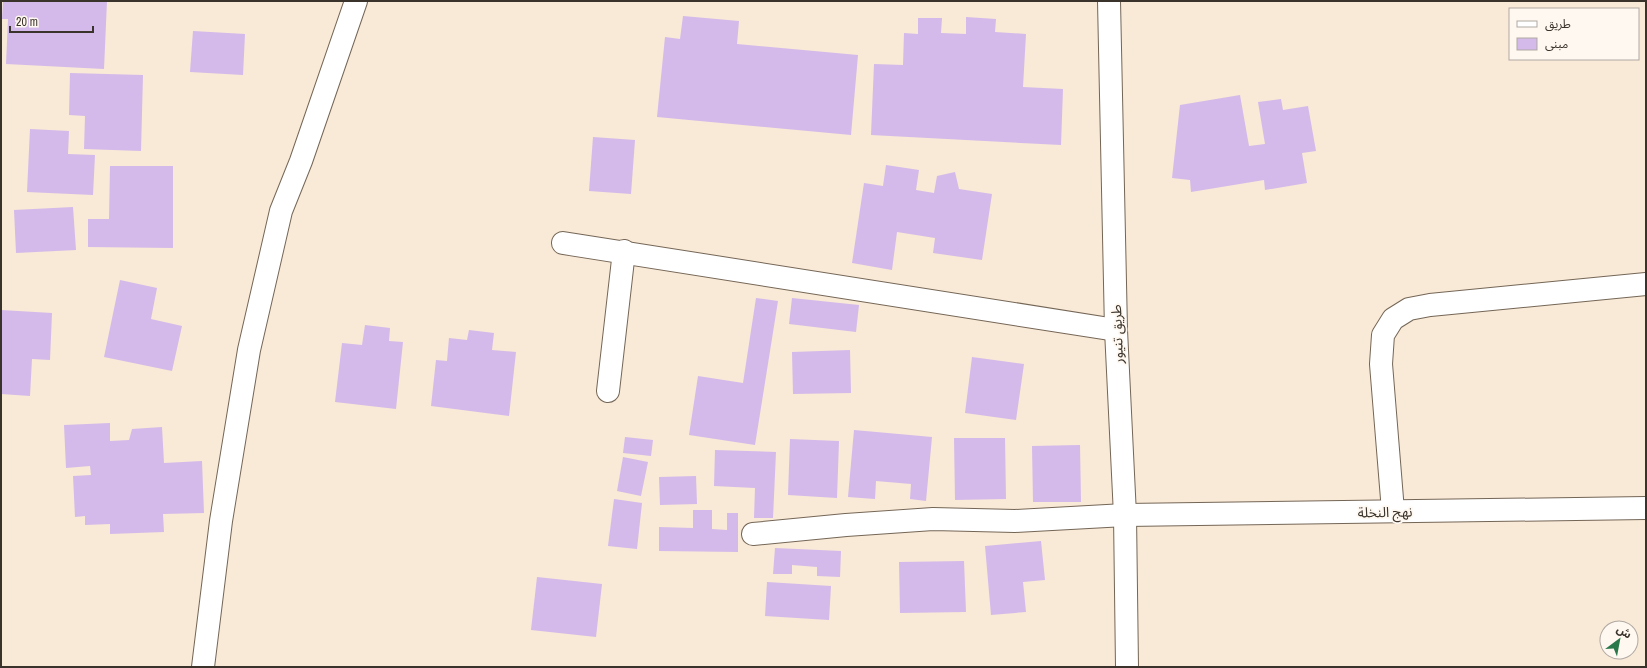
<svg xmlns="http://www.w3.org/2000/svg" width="1647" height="668" font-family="'Archivo Narrow','Noto Sans Arabic',sans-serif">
  <rect width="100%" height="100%" fill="#f9e9d7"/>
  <g fill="#d3baea">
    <polygon points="3,1 107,1 104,69 6,64 8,19 2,19"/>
    <polygon points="683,16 739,21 737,44 858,55 851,135 657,117 665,37 680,39"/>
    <polygon points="966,17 996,19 995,32 1026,34 1023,87 1063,89 1061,145 871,135 874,64 903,65 904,33 918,34 918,18 942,18 941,33 966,34"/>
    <polygon points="193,31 245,34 243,75 190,72"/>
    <polygon points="70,73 143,75 141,151 84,149 85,116 69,115"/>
    <polygon points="1240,95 1249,146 1265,144 1258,102 1281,99 1283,110 1308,106 1316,151 1302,153 1307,183 1265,190 1264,180 1191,192 1190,180 1172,178 1180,105"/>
    <polygon points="30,129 69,131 68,154 95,155 93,195 27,192"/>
    <polygon points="593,137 635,140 631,194 589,191"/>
    <polygon points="886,165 919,170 916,190 934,193 937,176 955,172 959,189 992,194 982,260 933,253 935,238 897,232 892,270 852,263 864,183 883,186"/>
    <polygon points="110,166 173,166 173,248 88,247 88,219 109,219"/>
    <polygon points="73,207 76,250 16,253 14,210"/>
    <polygon points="120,280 157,288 151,319 182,326 172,371 104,357"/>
    <polygon points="756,298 778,301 755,445 689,435 698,376 743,383"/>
    <polygon points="792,298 859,305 856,332 789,324"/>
    <polygon points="1,310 52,313 50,360 32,359 30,396 1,394"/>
    <polygon points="365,325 390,328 389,341 403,342 396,409 335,402 342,343 362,345"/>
    <polygon points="469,330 494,333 492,350 516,352 509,416 431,406 436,360 447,361 449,338 467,340"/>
    <polygon points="850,350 851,393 793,394 792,352"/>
    <polygon points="972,357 1024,364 1016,420 965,413"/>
    <polygon points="110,423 110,441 129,440 132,429 162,427 164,463 202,461 204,513 163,514 164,532 110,534 110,524 85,525 85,516 75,517 73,476 91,475 90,466 66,468 64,425"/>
    <polygon points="854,430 932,437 926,501 910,499 911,484 876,481 875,499 848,497"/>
    <polygon points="625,437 653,440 651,456 623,453"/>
    <polygon points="954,438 1005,438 1006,499 955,500"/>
    <polygon points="790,439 839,441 837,498 788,495"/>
    <polygon points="1080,445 1081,502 1033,502 1032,446"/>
    <polygon points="715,450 776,452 773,518 754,518 755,488 714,486"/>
    <polygon points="623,457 648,462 641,496 617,491"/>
    <polygon points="696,476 697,504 660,505 659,477"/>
    <polygon points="614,499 642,503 637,549 608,546"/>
    <polygon points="693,510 712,510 712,529 727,530 727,513 738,513 738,552 659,551 659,527 693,528"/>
    <polygon points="1041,541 1045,580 1023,582 1026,612 991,615 985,546"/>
    <polygon points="775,548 841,551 840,577 817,576 817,567 792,565 792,574 773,574"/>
    <polygon points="964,561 966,612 900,613 899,562"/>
    <polygon points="537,577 602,584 596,637 531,630"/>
    <polygon points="767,582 831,586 829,620 765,616"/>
  </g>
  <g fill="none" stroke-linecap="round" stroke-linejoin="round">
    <defs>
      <g id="street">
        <polyline points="563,243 1116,330"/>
        <polyline points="608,391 624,251"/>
        <polyline points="1393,511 1381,364 1383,335 1393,319 1409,309 1430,305 1646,284"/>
        <polyline points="753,534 846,525 933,519 1015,521 1125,515 1646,508"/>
        <polyline points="203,667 221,521 249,350 281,211 301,161 356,1"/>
      </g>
      <polyline id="secondary" points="1109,1 1116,330 1125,515 1127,667"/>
    </defs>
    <use href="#street" stroke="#746656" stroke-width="24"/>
    <use href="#secondary" stroke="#746656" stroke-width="24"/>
    <use href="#street" stroke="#fff" stroke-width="22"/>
    <use href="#secondary" stroke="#fff" stroke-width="22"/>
  </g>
  <g text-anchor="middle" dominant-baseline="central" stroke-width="3.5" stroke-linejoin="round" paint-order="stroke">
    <g font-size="14" fill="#39332c" stroke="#fff8f1">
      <text transform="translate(1117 334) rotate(-92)">طريق تنيور</text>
      <text transform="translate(1385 512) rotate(-1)">نهج النخلة</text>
    </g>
  </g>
  <rect width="1647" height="668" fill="none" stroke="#39332c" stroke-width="4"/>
  <rect x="1509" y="8" width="130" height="52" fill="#fff8f1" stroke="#b0a9a2"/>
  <rect x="1517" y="21" width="20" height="6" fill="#ffffff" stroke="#b0a9a2"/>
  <text x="1545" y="28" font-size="12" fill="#39332c">طريق</text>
  <rect x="1517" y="38" width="20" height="12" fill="#d3baea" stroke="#b0a9a2"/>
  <text x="1545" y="48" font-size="12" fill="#39332c">مبنى</text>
  <g transform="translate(1619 640) rotate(32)"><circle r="19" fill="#fff8f1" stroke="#b0a9a2"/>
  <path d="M0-3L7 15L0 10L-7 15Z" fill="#29794a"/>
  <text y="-6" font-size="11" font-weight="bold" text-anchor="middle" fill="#39332c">ش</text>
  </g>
  <path d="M10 26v6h83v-6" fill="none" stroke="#39332c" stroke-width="2"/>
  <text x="16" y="26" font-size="12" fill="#39332c" stroke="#fff8f1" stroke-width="3" paint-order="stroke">20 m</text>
</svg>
